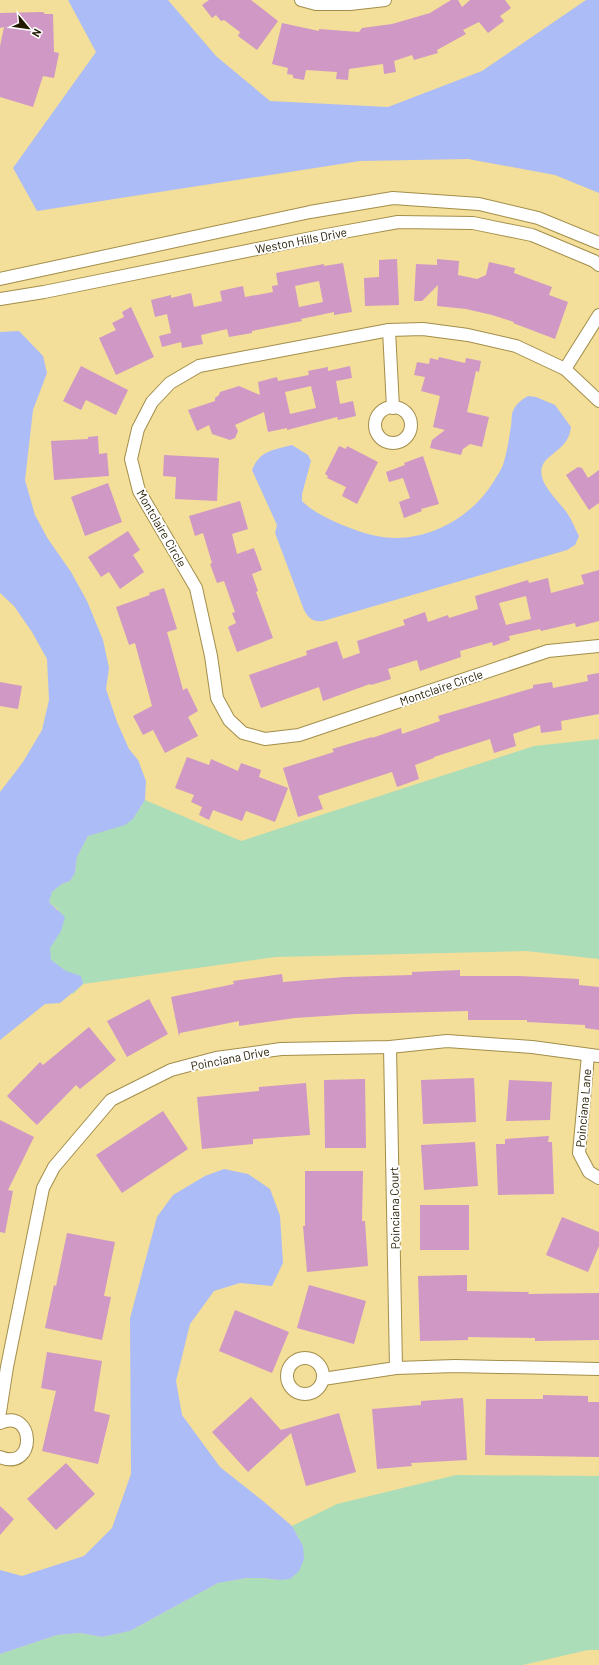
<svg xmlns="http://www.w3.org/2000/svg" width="599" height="1665" font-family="Barlow,sans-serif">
  <rect width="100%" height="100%" fill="#f3de9a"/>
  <g fill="#acddb9">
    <polygon points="599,739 599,959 526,951 276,957 83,984 73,994 0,926 59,910 49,902 52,892 62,884 70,881 75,873 77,857 88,836 133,819 145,800 241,841 534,746"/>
    <polygon points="456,1475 599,1476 599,1650 588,1650 523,1665 0,1665 0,1654 57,1635 80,1633 102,1637 130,1631 218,1583 247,1578 263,1578 279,1580 303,1546 292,1526 337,1504"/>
  </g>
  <g fill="#acbcf6">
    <polygon points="68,0 168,0 216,56 270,101 388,107 482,71 586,0 599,0 599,193 555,175 468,159 360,161 37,211 13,168 96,52"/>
    <polygon points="19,331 43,356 47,373 33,410 25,480 35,515 48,539 71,572 87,601 103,640 109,668 106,689 117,722 129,749 138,760 146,781 145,800 133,819 125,825 88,836 77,857 75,873 70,881 62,884 52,892 49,902 65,917 61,931 50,948 51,960 66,971 81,976 83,984 60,1003 45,1004 0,1040 0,792 23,762 42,730 49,700 47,659 32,632 14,606 0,593 0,332"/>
    <path d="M528,396L536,397L555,405L571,427C569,443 560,448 548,458C528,476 558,499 567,513C572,520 575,529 579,536L575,545L567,550L323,621C313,622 309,619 304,610L275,533L277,525L252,470C260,450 274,450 292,445L308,455L311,461L302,494V501C316,516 352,530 372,535C419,547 470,521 494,481C497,476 501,470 503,465C507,452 509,439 511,426C512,421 511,415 513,411C516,404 521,400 528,396Z"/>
    <polygon points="224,1169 248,1174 270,1189 280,1216 283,1263 272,1286 240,1283 214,1291 190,1324 176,1381 182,1415 220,1467 263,1501 292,1526 303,1546 304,1559 299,1571 290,1579 279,1580 263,1578 247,1578 218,1583 130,1631 102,1637 80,1633 57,1635 0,1654 0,1570 22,1576 84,1556 112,1528 131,1474 130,1318 157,1217 173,1195 205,1176"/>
  </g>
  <g fill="#cf98c5" fill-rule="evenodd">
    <polygon points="209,0 251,0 278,21 257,50 238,36 240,32 224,20 221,21 216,15 212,18 202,5"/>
    <polygon points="451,0 458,0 462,7 470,0 505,0 511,8 500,16 504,21 488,33 479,22 463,30 466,34 437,50 438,53 414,60 412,55 394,61 396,72 384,74 383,64 349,69 348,80 336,79 337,72 306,70 304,80 293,78 293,75 287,74 288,68 272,64 282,23 319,31 319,29 359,32 362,28 392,24 430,13"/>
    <polygon points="43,12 45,14 53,14 54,52 59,53 54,78 43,76 33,107 0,97 0,46 4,27 0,28 0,13"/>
    <polygon points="397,259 399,305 365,306 364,278 379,277 379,260"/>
    <polygon points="437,259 459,261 458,275 477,279 486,275 489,262 515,268 514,273 552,287 549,295 568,302 555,339 513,323 514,322 492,315 466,309 437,306 438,285 422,301 414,301 416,264 437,265"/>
    <path d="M343,263L352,312L334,315V312L301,319L302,321L252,331V333L229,337L227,329L201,335L203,344L182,348L181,342L162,347L159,336L171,333L167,314L155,317L151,300L171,295V298L191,293L194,307L222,301L220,291L243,286L245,297L273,292L272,286L278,285L276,273L324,264V266ZM319,281L323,302L299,307L295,286Z"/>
    <polygon points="131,307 154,357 116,375 99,338 116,330 112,323 124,317 122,312"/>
    <polygon points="439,357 465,363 466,358 481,361 479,372 476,371 467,412 489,417 482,447 470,444 463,449 461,455 430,448 432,440 445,430 433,427 440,396 421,391 425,377 414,375 417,362 429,364 430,358 438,360"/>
    <polygon points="81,366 128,390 116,415 86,400 81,410 63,401"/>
    <path d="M350,366L352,378L336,381L340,404L353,401L356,416L338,420L337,417L287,430V428L268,432L264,412L235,425L238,431L235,438L230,440L212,434L209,425L197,431L188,410L215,401V398L219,395L220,392L239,386L260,395L258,382L277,377L278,381L309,375L308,371L328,367V371ZM311,386L316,408L290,414L285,392Z"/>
    <polygon points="98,436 99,454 107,453 109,476 54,480 51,441 88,439 88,437"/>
    <polygon points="339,446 346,449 347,446 378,462 357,504 342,496 346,487 327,478 328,476 325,474"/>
    <polygon points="164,455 219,458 217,501 175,499 176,477 163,476"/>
    <polygon points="423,456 439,504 421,509 422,511 404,518 399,502 410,498 403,478 389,482 386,472 405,465 404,463"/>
    <polygon points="578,467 582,468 588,478 599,470 599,503 589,510 566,475"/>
    <polygon points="108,483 122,522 85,536 71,497"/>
    <polygon points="240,501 248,529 232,534 237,554 254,548 262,570 252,574 258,591 256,592 273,638 237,652 228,627 236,623 232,613 235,612 224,581 217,583 210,564 212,563 203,533 195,536 189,516"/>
    <polygon points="128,531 140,550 133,555 144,572 120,589 109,572 101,577 88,557"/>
    <path d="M599,570V621L576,627L575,623L541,631L540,629L509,636L510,640L493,646L492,642L460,651L461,657L420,671L417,660L388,669L391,679L371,685L370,684L323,701L319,687L261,708L249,675L307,655L306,651L337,641L343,659L360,653L357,641L405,625L403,620L425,612L428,622L448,615L449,618L478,609L475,596L528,580L529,583L548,578L551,593L584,584L581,575ZM526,596L531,619L506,625L499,603Z"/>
    <polygon points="164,588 177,629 167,632 183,690 187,688 198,711 188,717 198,736 165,753 153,730 143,735 133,716 152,706 135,643 129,645 116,607 150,595 149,593"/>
    <polygon points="599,673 599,714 561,721 562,730 541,733 540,725 513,734 516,746 494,753 490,739 434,757 434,758 415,765 419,779 397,787 392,772 318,796 323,809 298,817 283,768 334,752 332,749 372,737 372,738 401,728 402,734 440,721 438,716 533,688 533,685 552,682 553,688 588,681 587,675"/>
    <polygon points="0,682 22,686 18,709 0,706"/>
    <polygon points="187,757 209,765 211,759 238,771 241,763 261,770 259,777 288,788 275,822 246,811 242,821 213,810 209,820 199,815 202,807 191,802 194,795 175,788"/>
    <polygon points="460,970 460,976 519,976 579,979 579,985 599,987 599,1030 585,1028 585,1025 527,1022 527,1020 468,1020 468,1011 355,1014 295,1018 239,1026 239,1021 180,1033 179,1036 171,997 234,984 233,981 282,974 283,982 344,977 412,975 412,972"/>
    <polygon points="149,999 168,1034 127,1057 107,1021"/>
    <polygon points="89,1027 116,1060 80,1089 76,1085 37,1125 7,1096 40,1062 43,1065"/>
    <polygon points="474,1078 476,1122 423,1124 421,1080"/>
    <polygon points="365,1079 366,1148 325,1148 324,1080"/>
    <polygon points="509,1080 552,1082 550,1120 506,1121"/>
    <polygon points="306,1083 310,1135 253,1139 253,1144 202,1149 197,1097 259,1091 259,1087"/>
    <polygon points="163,1111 188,1149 122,1193 96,1155"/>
    <polygon points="0,1120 34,1137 8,1190 13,1191 5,1233 0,1232"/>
    <polygon points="549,1136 548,1142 552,1142 554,1194 498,1195 496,1144 505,1144 505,1139"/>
    <polygon points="475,1142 478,1186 424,1190 421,1145"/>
    <polygon points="305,1171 363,1171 362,1221 365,1221 368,1266 307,1272 303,1226 305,1226"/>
    <rect x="420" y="1205" width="49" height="45"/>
    <polygon points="562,1217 599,1232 599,1246 588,1272 546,1255"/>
    <polygon points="67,1233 115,1242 104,1296 111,1297 102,1340 45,1328 54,1285 56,1286"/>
    <polygon points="467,1275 467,1291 529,1292 528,1294 599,1293 599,1340 535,1341 535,1338 468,1337 468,1340 420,1341 418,1276"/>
    <polygon points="309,1285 366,1301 354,1344 297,1328"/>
    <polygon points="235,1310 289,1332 272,1373 219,1351"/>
    <polygon points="47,1352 102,1361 94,1411 110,1415 98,1464 42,1451 56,1391 41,1388"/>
    <polygon points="543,1395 588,1396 588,1402 599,1402 599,1457 485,1455 486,1399 543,1399"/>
    <polygon points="251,1397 281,1430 339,1413 356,1472 306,1486 291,1433 248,1472 212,1432"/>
    <polygon points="463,1398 467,1460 411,1463 412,1466 377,1469 372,1409 421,1405 421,1401"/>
    <polygon points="66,1463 95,1494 56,1530 27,1499"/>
    <polygon points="0,1506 14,1519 0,1535"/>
  </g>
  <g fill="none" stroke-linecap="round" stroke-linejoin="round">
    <defs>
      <g id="street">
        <polyline points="301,0 316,4 350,4 385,0"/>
        <polyline points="0,279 310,212 393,198 479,204 538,218 599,243"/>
        <polyline points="0,299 44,292 321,236 398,222 473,223 532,235 594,261 599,265"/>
        <polyline points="389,330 393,408"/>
        <polyline points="565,369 599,315"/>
        <polyline points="599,401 565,369 516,346 468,335 423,329 389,330 199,366 170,383 152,402 138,429 131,459 139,491 196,588 211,656 217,698 229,720 243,733 265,739 299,735 548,651 599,646"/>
        <circle cx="393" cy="425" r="18"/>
        <polyline points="390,1047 396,1368"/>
        <polyline points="588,1055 579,1153 589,1172 599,1178"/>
        <circle cx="305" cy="1376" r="18"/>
        <polyline points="323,1379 396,1368 455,1366 599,1369"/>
        <polyline points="0,1412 7,1367 43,1188 54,1167 111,1100 171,1070 216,1058 281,1049 390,1047 447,1041 532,1047 599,1056"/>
        <path d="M0,1423C35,1407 37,1472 0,1457"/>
      </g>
    </defs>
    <use href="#street" stroke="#a28e4b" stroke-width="14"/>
    <use href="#street" stroke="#fff" stroke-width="12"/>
  </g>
  <g text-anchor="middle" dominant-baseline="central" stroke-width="4" stroke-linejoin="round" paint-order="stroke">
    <g font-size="12" fill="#221a00" stroke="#fff">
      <text transform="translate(301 240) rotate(-11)">Weston Hills Drive</text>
      <text transform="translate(162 528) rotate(60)">Montclaire Circle</text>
      <text transform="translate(441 687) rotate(-19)">Montclaire Circle</text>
      <text transform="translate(230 1058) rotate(-11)">Poinciana Drive</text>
      <text transform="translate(583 1108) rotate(-85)">Poinciana Lane</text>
      <text transform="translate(394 1208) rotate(-91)">Poinciana Court</text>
    </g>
  </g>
  <g transform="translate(28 28) rotate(119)" stroke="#ffffff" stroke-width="3" paint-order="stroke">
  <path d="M0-3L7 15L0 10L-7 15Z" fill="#221a00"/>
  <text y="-6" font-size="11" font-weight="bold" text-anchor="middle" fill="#221a00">N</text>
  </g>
</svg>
